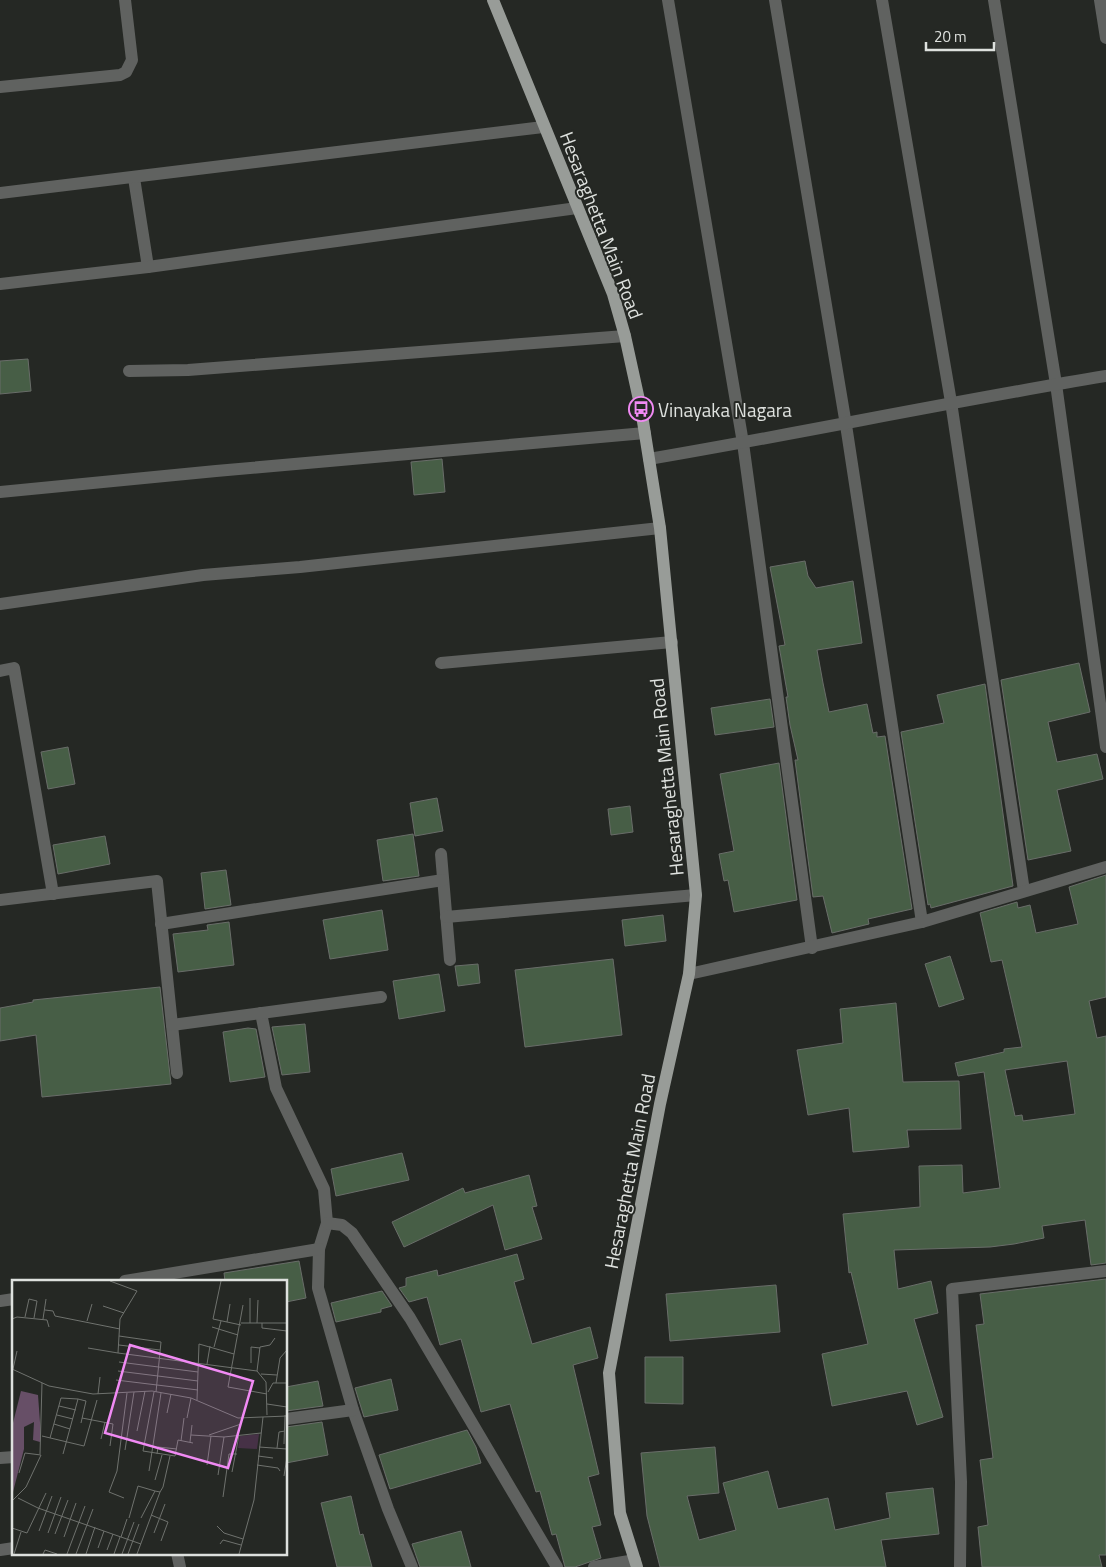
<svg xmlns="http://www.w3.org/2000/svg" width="1106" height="1567" font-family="'Titillium Web',sans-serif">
  <rect width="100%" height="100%" fill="#252824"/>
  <g fill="#475e46" stroke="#696d69" fill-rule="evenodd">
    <polygon points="28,359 31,391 0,394 0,361"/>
    <polygon points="442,459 445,492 414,495 411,462"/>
    <polygon points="805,561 808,576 816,588 853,581 862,643 817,650 823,683 829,712 867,704 873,733 877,732 877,737 885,736 912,909 868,919 869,924 832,933 823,896 813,897 795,760 798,760 790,725 786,697 788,697 779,646 785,645 770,567"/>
    <polygon points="1079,663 1090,712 1048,722 1057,762 1097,754 1103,779 1057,790 1071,851 1028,860 1001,680"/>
    <polygon points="985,684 1013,886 931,908 930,904 928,905 901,732 944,723 937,695"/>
    <polygon points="770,699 774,727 715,735 711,708"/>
    <polygon points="68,747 75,784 48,789 41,752"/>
    <polygon points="779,763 797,900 734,912 728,880 724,881 719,854 734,851 720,774"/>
    <polygon points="437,798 443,831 415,836 410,803"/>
    <polygon points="630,806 633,832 611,835 608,809"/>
    <polygon points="413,834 419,876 383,881 377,840"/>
    <polygon points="105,836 110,864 58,874 53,845"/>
    <polygon points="226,870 231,905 205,909 201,873"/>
    <path d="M1106,875V997L1089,1001L1097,1038L1106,1036V1263L1091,1265L1085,1220L1042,1226L1044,1238L1014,1244L990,1247L894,1250L898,1289L931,1281L938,1313L914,1319L943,1417L917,1425L907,1391L832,1406L822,1354L868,1344L851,1272L849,1273L843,1214L920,1207L919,1166L962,1165L963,1193L1000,1188L984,1072L958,1076L955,1063L1004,1052V1049L1022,1047L1002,960L991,962L980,913L1017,902L1018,908L1030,905L1036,933L1078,924L1069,887ZM1067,1061L1075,1114L1023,1121L1022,1115L1015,1116L1005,1070Z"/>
    <polygon points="382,910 388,950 330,959 323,920"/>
    <polygon points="663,915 666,941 625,946 622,920"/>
    <polygon points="229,922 234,965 178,972 173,934 208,930 207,925"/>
    <polygon points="950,956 964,999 939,1007 925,964"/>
    <polygon points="613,959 622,1035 525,1047 515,970"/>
    <polygon points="478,964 480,983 458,986 455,966"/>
    <polygon points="439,974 445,1011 399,1019 393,981"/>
    <polygon points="160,987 171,1084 42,1097 36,1035 0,1041 0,1008 33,1002 33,1000"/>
    <polygon points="896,1003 903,1082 959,1081 961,1129 907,1130 909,1147 853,1152 849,1108 808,1115 797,1050 843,1043 840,1009"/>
    <polygon points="305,1024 310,1072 282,1075 272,1027"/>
    <polygon points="248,1028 256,1029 265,1077 230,1082 223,1032"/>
    <polygon points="402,1153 409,1180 336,1196 331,1169"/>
    <polygon points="529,1175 537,1206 532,1207 542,1239 505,1250 493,1205 404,1247 392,1222 463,1188 465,1193"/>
    <polygon points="517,1254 524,1279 514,1282 532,1344 590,1327 598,1358 573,1365 599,1474 588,1477 601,1525 592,1527 601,1558 575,1567 565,1567 556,1534 552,1535 540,1491 536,1492 510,1404 481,1412 461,1339 440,1345 427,1297 409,1302 399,1288 406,1286 406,1278 437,1270 438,1276"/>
    <polygon points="299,1261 306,1298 286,1302 286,1281 225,1281 224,1273"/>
    <polygon points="1106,1279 1106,1555 1099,1555 1102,1567 982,1567 978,1527 988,1525 980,1460 993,1458 976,1325 984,1324 980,1294"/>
    <polygon points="776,1285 780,1332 670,1341 666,1294"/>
    <polygon points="382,1291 392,1306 381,1309 381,1312 336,1322 331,1303"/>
    <polygon points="645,1357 683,1357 683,1404 645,1403"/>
    <polygon points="391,1379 398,1410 364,1417 355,1388"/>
    <polygon points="318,1381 323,1406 286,1411 286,1387"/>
    <polygon points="322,1422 328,1455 286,1463 286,1427"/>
    <polygon points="467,1430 476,1447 481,1463 390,1489 379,1455"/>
    <polygon points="715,1447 719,1493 687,1496 699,1540 736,1530 723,1483 768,1471 778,1509 828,1498 835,1530 890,1518 886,1493 933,1488 939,1534 881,1540 886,1567 660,1567 647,1516 641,1453"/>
    <polygon points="351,1496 360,1535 363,1534 372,1567 337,1567 321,1503"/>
    <polygon points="461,1531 471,1567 420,1567 412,1544"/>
  </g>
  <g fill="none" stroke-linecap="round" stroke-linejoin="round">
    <g stroke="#606260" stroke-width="12">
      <polyline points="668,0 743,443 812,948"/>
      <polyline points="775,0 846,425 922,922"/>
      <polyline points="882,0 951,402 1024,891"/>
      <polyline points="994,0 1056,384 1106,747"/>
      <polyline points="1100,0 1106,38"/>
      <polyline points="0,87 120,75 126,72 132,60 125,0"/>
      <polyline points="134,178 148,267"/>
      <polyline points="0,193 543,127"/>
      <polyline points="0,284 148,267 577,208"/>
      <polyline points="129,371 188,370 625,336"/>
      <path d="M649,459C802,433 953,401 1106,376"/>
      <polyline points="0,492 216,471 645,433"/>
      <polyline points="0,604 203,575 300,567 660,528"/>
      <polyline points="441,663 672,642"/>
      <polyline points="0,671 14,668 53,894"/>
      <polyline points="441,854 450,960"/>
      <polyline points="0,900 157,881 177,1073"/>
      <polyline points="446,917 696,895"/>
      <polyline points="161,924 443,880"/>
      <polyline points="689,974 922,922 1106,867"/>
      <polyline points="261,1013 276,1088 324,1189 327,1223 319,1249 318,1288 353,1410 388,1509 412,1567"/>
      <polyline points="172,1025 381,997"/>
      <polyline points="327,1223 342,1225 352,1233 410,1318 557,1567"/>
      <polyline points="125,1281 319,1249"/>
      <polyline points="0,1301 14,1299"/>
      <polyline points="286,1419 353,1410"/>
      <polyline points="0,1458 14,1457"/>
      <polyline points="0,1550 14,1548"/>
      <polyline points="177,1553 180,1567"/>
      <polyline points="594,1567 635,1560"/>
      <polyline points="960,1567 961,1482 952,1289 1106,1271"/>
    </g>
    <polyline stroke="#989c98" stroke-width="12" points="493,0 613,294 625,336 641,409 660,528 696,895 689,974 660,1104 609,1373 620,1513 637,1567"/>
  </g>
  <defs>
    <symbol id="bus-ring" viewBox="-11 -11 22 22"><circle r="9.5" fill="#252824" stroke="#f18af4" stroke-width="1.5"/><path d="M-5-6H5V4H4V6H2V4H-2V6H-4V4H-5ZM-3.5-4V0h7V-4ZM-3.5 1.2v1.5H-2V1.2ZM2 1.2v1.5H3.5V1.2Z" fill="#f18af4"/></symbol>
  </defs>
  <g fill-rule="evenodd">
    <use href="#bus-ring" x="627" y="395" width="28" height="28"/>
  </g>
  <g text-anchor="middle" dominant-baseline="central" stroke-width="4" stroke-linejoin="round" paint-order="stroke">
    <g font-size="19" fill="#dee1de" stroke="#252824">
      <text transform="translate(602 225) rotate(69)">Hesaraghetta Main Road</text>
      <text transform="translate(666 777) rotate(-96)">Hesaraghetta Main Road</text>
      <text transform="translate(629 1171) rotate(-79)">Hesaraghetta Main Road</text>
    </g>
    <g font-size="19" fill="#dee1de" stroke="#252824" text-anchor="start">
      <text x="658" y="409">Vinayaka Nagara</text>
    </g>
  </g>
  <g transform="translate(12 1280)">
    <rect width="275" height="275" fill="#252824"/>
    <path d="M247,154L245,169L226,168L228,156Z" fill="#463146"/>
    <path d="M9,111L26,115L29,156L28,162L21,160L22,142L12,147V169L1,212L0,147Z" fill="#674f67"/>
    <path fill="none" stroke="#6f726e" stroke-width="1" d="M98,1L125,11L108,39L106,73L245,91L254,102L255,135M209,1L201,39L229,45M231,25L216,107L255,114M91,26L112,33M33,30L41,31L43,36L108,49M13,37L17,19L25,21L22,38M0,39L5,37L35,40L37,47M31,39L34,19M75,41L80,24M215,42L218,24M229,43H275M238,43V18M245,43L246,20M250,43V48L275,51M200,47L226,55M107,56L149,62L144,112M107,65L148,70M202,67L209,41M76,68L106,73M107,82L186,92M239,83V67L248,68M195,84L198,66M0,89L37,106L81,114L140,111L179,118L226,138L275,136M1,89L5,71M106,91L186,101M245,91L248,67L258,65L263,58M249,94L265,95M104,100L186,110M264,103L268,78L275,70M142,112L131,171L163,176L166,160L181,163M256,112L261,103H275M86,114L88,97M66,119L74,121L69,143M185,120L187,64L222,74M255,124L275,127M47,126L64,130M155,133L159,114M45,135L61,139M70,138L101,144L98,166M175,138L179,118M42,144L58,149M125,151L133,111M179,155L212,157L249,153M197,155L229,144L230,138M30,156L72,166L85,120M38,158L49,118L66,119L51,174M89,159L93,142M169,161L172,138M178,162L180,145M272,164L273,135M247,167L275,169M265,168L267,152L273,151M113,170L122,112M28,174L30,103M145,174L146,167L165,169M246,176L261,178M195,185L199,156M245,185L266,188L268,191M137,191L149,113M220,192L227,155M206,195L212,157M272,196L275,177M143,200L150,175M211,217L217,174H225M6,218L26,228L129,264M112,218L97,212L105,191L115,113M0,221L14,207L29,175L13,173L7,193M139,235L156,242L149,261M117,238L126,206L143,211M129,238L143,211L148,212L151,207L158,176M205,246L212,253L231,259M0,248L15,253L34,213M27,251L40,216M36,253L49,217M142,253L153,224M43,254L56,220M52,257L64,223M109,257L115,239M208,264L211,260L229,265M86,268L92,251M95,270L101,254M2,274L9,252M31,274L33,270L45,274M55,274L73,226M64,274L81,229M74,274L83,247M102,274L108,257M110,274L122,242M116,274L127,244M125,274L148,212M227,274L242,220L251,137"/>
    <path fill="#f18af4" fill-opacity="0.15" stroke="#f18af4" stroke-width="2.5" d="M118,65L241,101L216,188L93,153Z"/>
    <rect width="275" height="275" fill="none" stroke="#dee1de" stroke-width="2.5"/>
  </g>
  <path d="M926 42v8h68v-8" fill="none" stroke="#dee1de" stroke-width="2.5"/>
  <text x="934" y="42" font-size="15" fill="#dee1de" stroke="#252824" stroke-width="4" paint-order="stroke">20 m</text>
</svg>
